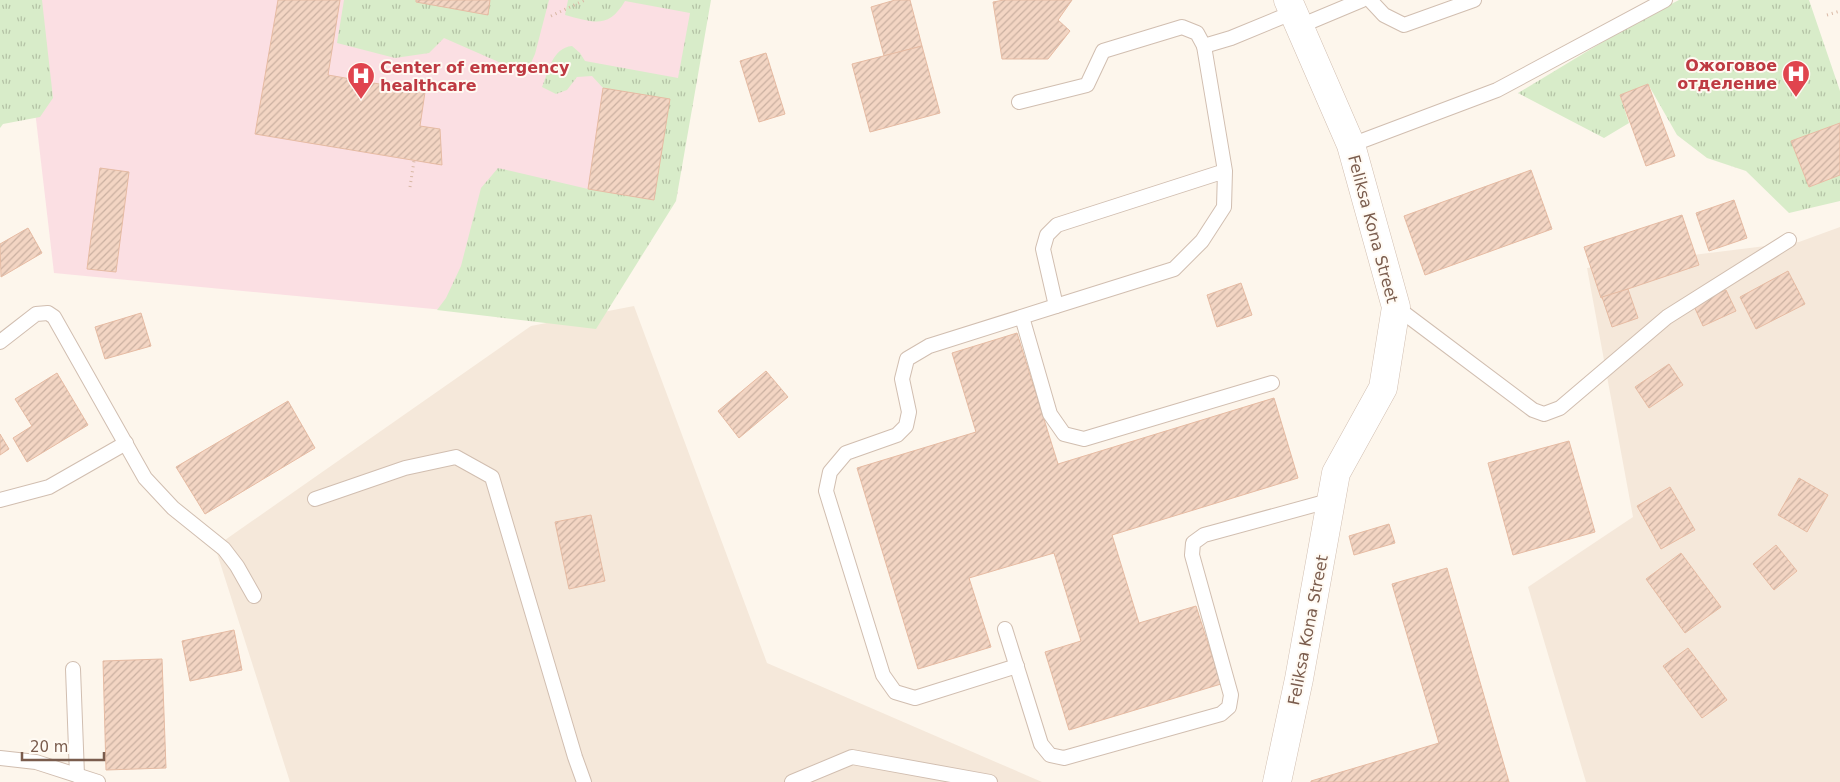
<svg xmlns="http://www.w3.org/2000/svg" width="1840" height="782" font-family="'DejaVu Sans',sans-serif">
  <defs>
    <pattern id="grass-tufts" width="24" height="20" patternUnits="userSpaceOnUse" patternTransform="scale(1.25)"><rect width="24" height="20" fill="#d8ecc9"/><path d="M3 7l-1-3M5 7V3M7 7l1-3M15 17l-1-3M17 17v-4M19 17l1-3" fill="none" stroke="#b4c2a5"/></pattern>
    <pattern id="building-hatch" width="6" height="6" patternUnits="userSpaceOnUse" patternTransform="scale(1.25)"><rect width="6" height="6" fill="#f3d5c3"/><path d="M-1 1l2-2M0 6l6-6M5 7l2-2" fill="none" stroke="#cab0a1"/></pattern>
  </defs>
  <rect width="100%" height="100%" fill="#fdf6ec"/>
  <g fill="#f5e8da">
    <polygon points="1840,227 1840,782 1586,782 1528,587 1633,517 1587,268 1799,242"/>
    <polygon points="634,306 767,663 1042,782 290,782 215,547 531,326"/>
  </g>
  <polygon fill="#fbdfe3" points="22,0 705,0 670,200 591,324 54,273"/>
  <g fill="url(#grass-tufts)">
    <polygon points="0,0 42,0 53,98 40,117 3,124 0,128"/>
    <polygon points="344,0 549,0 535,54 526,74 444,38 429,53 395,58 337,43"/>
    <path d="M568,0H711L676,201L596,329L437,310L446,298L461,266L481,188L498,168L588,189L654,200L669,99L603,88L592,76L577,77L567,90L556,94L542,87C549,71 552,48 572,46L580,53L585,61L678,78L690,13L625,1C608,30 593,22 565,15Z"/>
    <polygon points="1679,0 1809,0 1840,91 1840,123 1791,141 1809,187 1840,175 1840,201 1789,213 1746,171 1707,158 1677,135 1648,84 1620,95 1629,123 1604,138 1518,93 1634,23"/>
  </g>
  <g fill="url(#building-hatch)" stroke="#e6bba3">
    <polygon points="278,0 340,0 328,75 425,92 420,126 440,129 442,165 255,134"/>
    <polygon points="416,0 490,0 488,15 416,2"/>
    <polygon points="895,0 910,0 922,46 884,56 871,7"/>
    <polygon points="1004,0 1072,0 1058,20 1070,31 1048,59 1002,59 993,2"/>
    <polygon points="922,46 940,113 870,132 852,64"/>
    <polygon points="766,53 785,114 759,122 740,61"/>
    <polygon points="1648,84 1675,156 1646,166 1620,95"/>
    <polygon points="603,88 670,99 654,200 588,189"/>
    <polygon points="1840,123 1840,175 1809,187 1791,141"/>
    <polygon points="100,168 129,172 116,272 87,269"/>
    <polygon points="1531,170 1552,229 1425,275 1404,216"/>
    <polygon points="1734,200 1747,238 1709,251 1696,213"/>
    <polygon points="1682,215 1699,265 1601,298 1584,247"/>
    <polygon points="28,228 42,253 1,277 0,244"/>
    <polygon points="1788,271 1805,304 1756,329 1740,297"/>
    <polygon points="1241,283 1252,315 1217,327 1207,295"/>
    <polygon points="1628,289 1638,318 1612,327 1602,297"/>
    <polygon points="1726,290 1736,311 1703,326 1693,304"/>
    <polygon points="141,313 151,346 105,359 95,327"/>
    <polygon points="1017,333 1058,464 1274,398 1298,478 1112,535 1139,623 1196,606 1221,684 1069,730 1045,652 1081,641 1054,553 969,578 991,647 918,669 857,468 976,432 952,353"/>
    <polygon points="1669,364 1683,385 1649,408 1635,387"/>
    <polygon points="766,371 788,397 739,438 718,411"/>
    <polygon points="57,373 88,425 27,462 13,438 32,426 15,399"/>
    <polygon points="288,401 315,448 205,514 176,467"/>
    <polygon points="0,434 9,449 0,455"/>
    <polygon points="1569,441 1595,532 1513,555 1488,463"/>
    <polygon points="1799,478 1828,495 1807,532 1778,515"/>
    <polygon points="1670,487 1695,530 1661,549 1637,506"/>
    <polygon points="591,515 605,581 569,589 555,522"/>
    <polygon points="1389,524 1395,543 1354,555 1349,536"/>
    <polygon points="1776,545 1797,571 1774,590 1753,564"/>
    <polygon points="1681,553 1721,607 1685,633 1646,579"/>
    <polygon points="1447,568 1509,782 1311,782 1311,781 1439,743 1392,584"/>
    <polygon points="234,630 242,670 190,681 182,641"/>
    <polygon points="1688,648 1727,700 1702,718 1663,666"/>
    <polygon points="162,659 166,768 106,770 103,661"/>
  </g>
  <g fill="none" stroke-linecap="round" stroke-linejoin="round">
    <defs>
      <g id="lane">
        <polyline points="1370,0 1384,15 1404,25 1474,0"/>
        <polyline points="1300,26 1362,0"/>
        <polyline points="1019,102 1087,85 1103,51 1182,27 1197,33 1204,46"/>
        <polyline points="1351,145 1497,90 1665,0"/>
        <polyline points="1225,171 1057,225 1047,235 1043,249 1056,306 1174,269 1202,241 1224,207 1225,171 1204,46 1231,38 1294,12"/>
        <polyline points="1396,307 1533,410 1544,414 1560,408 1667,317 1789,240"/>
        <polyline points="1022,317 1050,414 1064,434 1084,439 1272,383"/>
        <polyline points="0,342 36,314 48,313 54,317 145,478 173,508 224,549 237,566 254,596"/>
        <polyline points="315,499 405,468 456,457 492,477 575,757 584,782"/>
        <polyline points="0,500 49,487 126,443"/>
        <polyline points="1005,629 1041,744 1050,755 1064,758 1221,714 1229,707 1231,695 1192,555 1193,543 1204,535 1332,500"/>
        <polyline points="1017,666 915,698 895,692 883,675 826,491 830,472 846,453 897,435 906,426 909,412 902,379 907,359 929,346 1056,306"/>
        <polyline points="73,669 77,775"/>
        <polyline points="0,758 36,762 98,782"/>
        <polyline points="792,782 852,757 990,782"/>
      </g>
      <polyline id="street" points="1277,782 1299,679 1336,473 1383,388 1396,307 1351,145 1288,0"/>
    </defs>
    <use href="#lane" stroke="#d1beb0" stroke-width="16"/>
    <use href="#street" stroke="#d1beb0" stroke-width="29"/>
    <g stroke="#d9b8a5" stroke-width="3" stroke-dasharray="1 4" stroke-linecap="butt">
      <polyline points="1827,15 1840,11"/>
      <polyline points="551,16 585,0"/>
      <polyline points="410,187 414,161"/>
    </g>
    <use href="#lane" stroke="#fff" stroke-width="14"/>
    <use href="#street" stroke="#fff" stroke-width="28"/>
  </g>
  <defs>
    <symbol id="hospital-pin" viewBox="-11 -11 22 30"><path d="M0 17L-7.5 6A9.5 9.5 0 1 1 7.5 6Z" fill="#e0444e" stroke="#fffaf3"/><path d="M-5-5h3v3.5h4V-5h3V5h-3V1.5h-4V5h-3Z" fill="#fff"/></symbol>
  </defs>
  <g fill-rule="evenodd">
    <use href="#hospital-pin" x="1780" y="58" width="32" height="43"/>
    <use href="#hospital-pin" x="345" y="60" width="32" height="43"/>
  </g>
  <g text-anchor="middle" dominant-baseline="central" stroke-width="4" stroke-linejoin="round" paint-order="stroke">
    <g font-size="16" font-weight="bold" fill="#be3a42" stroke="#fffaf3" text-anchor="end">
      <text x="1777" y="65">Ожоговое<tspan x="1777" dy="18">отделение</tspan></text>
      <text x="380" y="67" text-anchor="start">Center of emergency<tspan x="380" dy="18">healthcare</tspan></text>
    </g>
    <g font-size="16" fill="#7a5c4d" stroke="#fffaf3">
      <text transform="translate(1373 229) rotate(75)">Feliksa Kona Street</text>
      <text transform="translate(1308 630) rotate(-79)">Feliksa Kona Street</text>
    </g>
  </g>
  <path d="M22 752v8h82v-8" fill="none" stroke="#7a5c4d" stroke-width="2.5"/>
  <text x="30" y="752" font-size="15" fill="#7a5c4d" stroke="#fffaf3" stroke-width="4" paint-order="stroke">20 m</text>
</svg>
